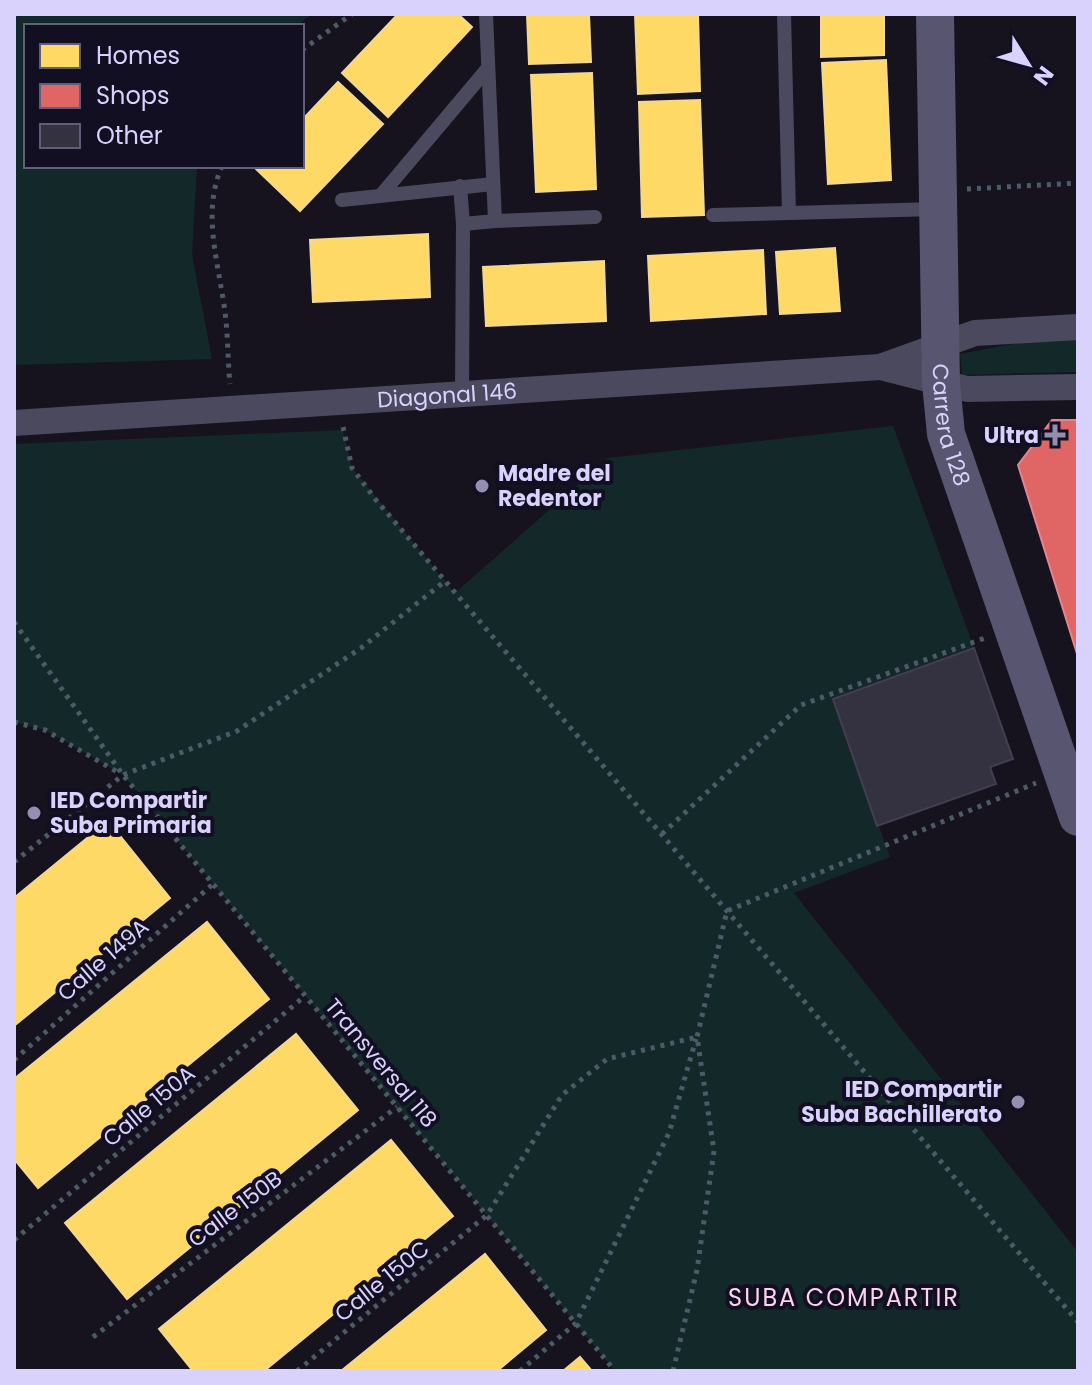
<svg xmlns="http://www.w3.org/2000/svg" width="1092" height="1385" font-family="Poppins,sans-serif">
  <rect width="100%" height="100%" fill="#16131e"/>
  <g fill="#132929">
    <polygon points="14,14 312,14 296,26 26,26 26,166 197,166 192,255 212,359 14,365"/>
    <polygon points="1078,338 1078,372 962,375 960,354 1034,340"/>
    <polygon points="893,426 974,648 833,699 890,857 794,893 1078,1252 1078,1371 615,1371 123,775 45,730 14,722 14,444 343,430 352,468 455,593 608,458"/>
  </g>
  <g fill="#ffd966" stroke="#f3d793" stroke-width="2">
    <polygon points="398,14 458,14 472,27 388,117 342,73"/>
    <polygon points="527,14 589,14 591,62 529,64"/>
    <polygon points="635,14 698,14 700,91 638,94"/>
    <polygon points="821,14 884,14 884,55 821,57"/>
    <polygon points="886,60 891,180 828,184 822,63"/>
    <polygon points="592,73 596,189 536,192 531,75"/>
    <polygon points="338,82 383,124 300,211 256,169 259,166 302,166 302,120"/>
    <polygon points="700,100 704,215 642,217 639,102"/>
    <polygon points="428,234 430,297 313,302 310,240"/>
    <polygon points="835,248 840,311 780,314 776,252"/>
    <polygon points="763,250 766,314 651,321 648,256"/>
    <polygon points="604,261 606,321 486,326 483,267"/>
    <polygon points="108,821 170,898 14,1026 14,898"/>
    <polygon points="207,922 269,999 38,1188 14,1159 14,1079"/>
    <polygon points="296,1034 358,1110 127,1299 65,1223"/>
    <polygon points="391,1140 453,1216 264,1371 193,1371 159,1329"/>
    <polygon points="485,1254 546,1330 497,1371 341,1371"/>
    <polygon points="580,1357 592,1371 563,1371"/>
  </g>
  <polygon fill="#e06666" stroke="#de8693" stroke-width="2" points="1052,420 1078,420 1078,657 1018,465"/>
  <polygon fill="#343140" stroke="#433e51" stroke-width="2" points="974,648 1013,759 990,767 996,784 877,826 833,699"/>
  <g fill="none" stroke-linecap="round" stroke-linejoin="round">
    <g stroke="#4d5a68" stroke-width="5" stroke-dasharray="4 6" stroke-linecap="butt">
      <polyline points="302,50 352,14"/>
      <path d="M222,166C200,216 221,269 226,321C228,342 228,363 230,384"/>
      <polyline points="967,189 1078,183"/>
      <polyline points="343,427 352,468 376,500 1078,1322"/>
      <polyline points="14,622 123,775 615,1371"/>
      <polyline points="14,722 45,730 119,773"/>
      <polyline points="662,834 801,705 985,638"/>
      <polyline points="14,862 123,775 237,731 361,648 445,581"/>
      <polyline points="14,1060 213,884"/>
      <polyline points="14,1240 305,996"/>
      <polyline points="93,1337 397,1107"/>
      <polyline points="297,1371 487,1215 562,1095 607,1059 697,1037"/>
      <polyline points="520,1371 576,1323 669,1133 696,1039"/>
      <polyline points="673,1371 697,1270 714,1151 697,1037 727,911 1036,783"/>
    </g>
    <g stroke="#4a495e" stroke-width="14">
      <polyline points="784,14 789,213"/>
      <polyline points="460,186 463,224"/>
      <polyline points="382,194 488,68"/>
      <polyline points="342,200 493,184"/>
      <polyline points="713,215 936,209"/>
      <polyline points="495,221 595,217"/>
      <polyline points="462,394 463,224 495,221 486,14"/>
    </g>
    <g stroke="#4a495e" stroke-width="26">
      <polyline points="880,367 967,389 1078,387"/>
      <path id="s1" d="M14,423L880,367L975,333L1078,327"/>
    </g>
    <path stroke="#575570" stroke-width="38" id="s2" d="M935,14L941,383L946,434L1078,817"/>
  </g>
  <g fill="#948faf" stroke="#130f22" stroke-width="3">
    <path d="M1051 423h8v8h8v8h-8v8h-8v-8h-8v-8h8z"/>
    <circle cx="482" cy="486" r="8"/>
    <circle cx="34" cy="813" r="8"/>
    <circle cx="1018" cy="1102" r="8"/>
  </g>
  <g text-anchor="middle" dominant-baseline="central" stroke-width="8" stroke-linejoin="round" paint-order="stroke">
    <g font-size="22" fill="#d8d2fd" stroke="#130f22">
      <text stroke="none"><textPath href="#s1" startOffset="434">Diagonal 146</textPath></text>
      <text stroke="none"><textPath href="#s2" startOffset="412">Carrera 128</textPath></text>
      <text transform="translate(103 960) rotate(-41)">Calle 149A</text>
      <text transform="translate(381 1063) rotate(50)">Transversal 118</text>
      <text transform="translate(149 1106) rotate(-40)">Calle 150A</text>
      <text transform="translate(235 1209) rotate(-37)">Calle 150B</text>
      <text transform="translate(382 1281) rotate(-39)">Calle 150C</text>
    </g>
    <g font-size="22" font-weight="bold" fill="#d8d2fd" stroke="#130f22" text-anchor="end">
      <text x="1039" y="435">Ultra</text>
      <text x="498" y="473" text-anchor="start">Madre del<tspan x="498" dy="25">Redentor</tspan></text>
      <text x="50" y="800" text-anchor="start">IED Compartir<tspan x="50" dy="25">Suba Primaria</tspan></text>
      <text x="1002" y="1089">IED Compartir<tspan x="1002" dy="25">Suba Bachillerato</tspan></text>
    </g>
    <g font-size="24" letter-spacing="2" fill="#fdd4ed" stroke="#130f22">
      <text x="844" y="1297">SUBA COMPARTIR</text>
    </g>
  </g>
  <rect width="1092" height="1385" fill="none" stroke="#d8d2fd" stroke-width="32"/>
  <rect x="24" y="24" width="280" height="144" fill="#130f22" stroke="#625d7a" stroke-width="2"/>
  <rect x="40" y="44" width="40" height="24" fill="#ffd966" stroke="#625d7a" stroke-width="2"/>
  <text x="96" y="64" font-size="24" fill="#d8d2fd">Homes</text>
  <rect x="40" y="84" width="40" height="24" fill="#e06666" stroke="#625d7a" stroke-width="2"/>
  <text x="96" y="104" font-size="24" fill="#d8d2fd">Shops</text>
  <rect x="40" y="124" width="40" height="24" fill="#343140" stroke="#625d7a" stroke-width="2"/>
  <text x="96" y="144" font-size="24" fill="#d8d2fd">Other</text>
  <g transform="translate(1028 64) rotate(127)" stroke="#130f22" stroke-width="6" paint-order="stroke">
  <path d="M0-6L14 30L0 20L-14 30Z" fill="#d8d2fd"/>
  <text y="-12" font-size="22" font-weight="bold" text-anchor="middle" fill="#d8d2fd">N</text>
  </g>
</svg>
